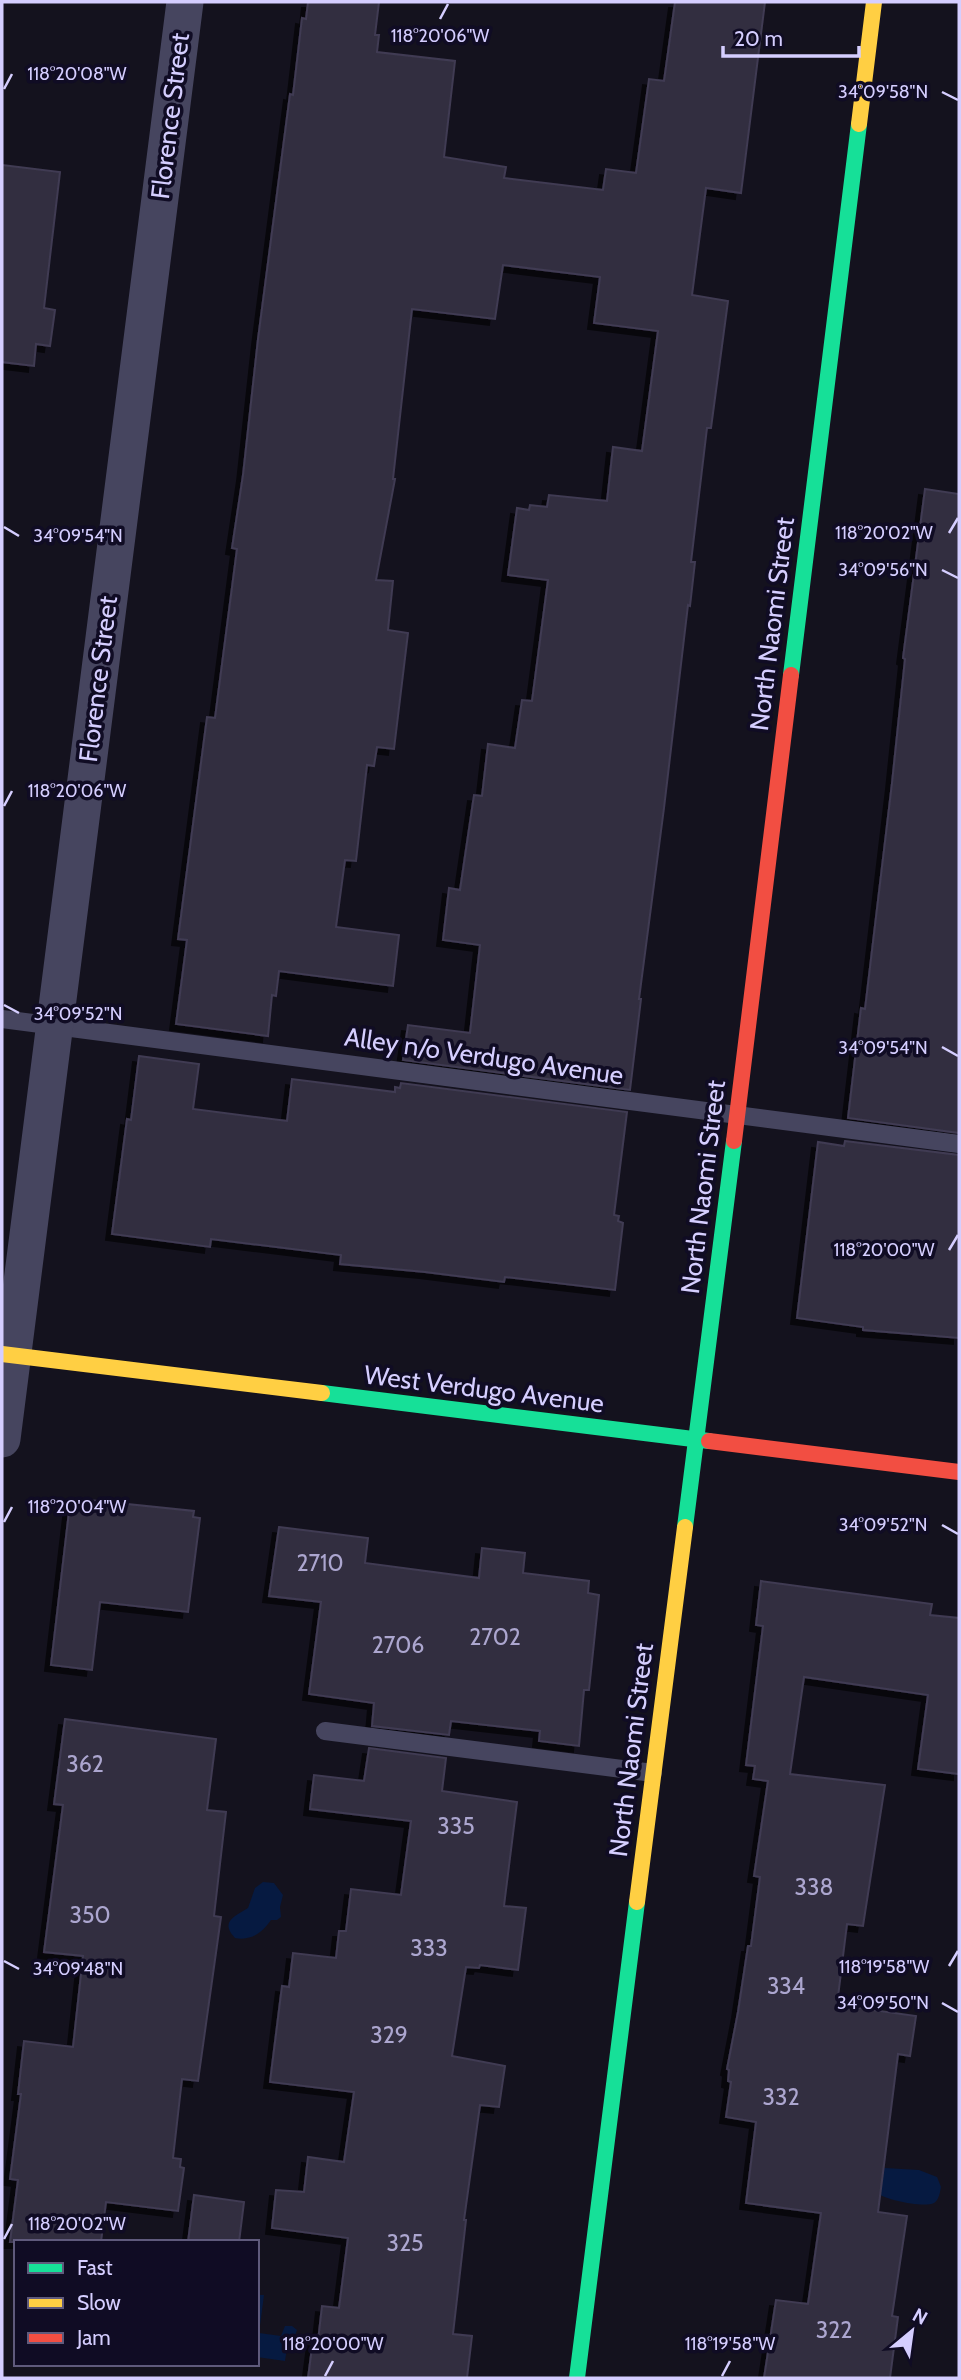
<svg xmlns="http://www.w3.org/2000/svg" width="961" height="2380" font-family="Cabin,sans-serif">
  <defs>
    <filter id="shadow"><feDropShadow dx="-6" dy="6" stdDeviation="0" flood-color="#0009"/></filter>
  </defs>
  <rect width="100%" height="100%" fill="#14121e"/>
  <g fill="#061a41">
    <path d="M263,1882L274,1883L283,1895L280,1907L281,1917L277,1920H271C262,1933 251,1941 235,1938C219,1921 236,1916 248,1908L255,1888Z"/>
    <path d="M885,2168L919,2170L937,2177L941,2187C940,2192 939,2200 934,2203C924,2208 885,2200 877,2193L881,2171Z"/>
    <polygon points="257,2295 264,2295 259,2333 281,2336 285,2326 292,2326 297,2330 294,2338 288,2341 285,2361 257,2357"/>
  </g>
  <g fill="#322f40" stroke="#403b53" stroke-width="2" filter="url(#shadow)">
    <polygon points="308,2 379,2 375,35 379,35 377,52 455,61 444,157 506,167 504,178 603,190 606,169 636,173 649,79 664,81 675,2 765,2 741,193 706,188 692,295 728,301 711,428 707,428 691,562 695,562 690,606 688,605 664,808 639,999 641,999 630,1090 403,1060 408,1025 470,1033 480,945 443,940 449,888 460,890 474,795 482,796 488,744 515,748 522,700 532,701 548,580 508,575 517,508 529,510 530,505 547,507 549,495 607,501 613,447 642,451 658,331 594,323 600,277 503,265 495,319 412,309 393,479 395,479 376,580 393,581 388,630 408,633 394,749 377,747 374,766 367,765 356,861 345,860 336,927 399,935 393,986 279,971 276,996 272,995 268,1036 176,1024 187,940 178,939 207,717 215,718 237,549 232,548 243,475 258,339 290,94 293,95 302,18 306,19"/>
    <polygon points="2,165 60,172 44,308 55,310 50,346 36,344 34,366 2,362"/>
    <polygon points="925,489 959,494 959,1133 848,1118 861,1008 865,1009 892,783 905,659 903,658"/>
    <polygon points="139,1056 199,1064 193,1109 287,1121 292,1079 395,1092 395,1087 400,1088 401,1083 627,1112 614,1215 619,1216 618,1221 623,1223 615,1290 505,1277 504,1282 425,1272 340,1264 341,1255 211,1239 210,1247 112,1234 127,1119 131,1120"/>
    <polygon points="845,1141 959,1155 959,1338 863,1330 863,1327 797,1318 818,1142 844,1146"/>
    <polygon points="79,1499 194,1511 193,1517 200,1518 188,1612 100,1602 92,1670 51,1665 70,1503 78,1504"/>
    <polygon points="279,1527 368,1538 365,1563 479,1578 482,1548 525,1553 523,1573 589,1581 588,1593 599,1595 589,1690 584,1690 579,1746 539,1741 540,1731 451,1721 449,1735 372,1726 374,1703 309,1694 321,1602 269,1596"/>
    <polygon points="761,1581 932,1604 930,1615 959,1618 959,1774 918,1769 928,1695 804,1677 790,1774 885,1785 863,1926 847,1924 837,2005 916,2016 910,2056 898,2054 878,2212 907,2216 892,2316 898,2317 890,2378 764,2378 776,2300 808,2304 821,2213 746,2203 756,2122 726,2117 731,2082 728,2081 729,2070 727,2069 738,2012 748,1946 751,1946 760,1877 754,1876 768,1781 753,1779 755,1766 746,1765 763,1626 756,1625"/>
    <polygon points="65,1719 216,1739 207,1810 226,1812 214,1916 221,1917 198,2081 182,2079 173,2158 181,2159 180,2167 184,2168 178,2211 106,2202 101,2242 10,2242 18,2180 10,2179 21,2094 18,2094 24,2041 73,2047 83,1956 44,1952 63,1805 54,1804"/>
    <polygon points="369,1748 446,1758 442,1791 517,1802 504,1906 526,1908 518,1970 480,1965 479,1968 466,1967 452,2056 505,2066 499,2107 480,2105 464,2220 466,2220 453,2334 472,2336 467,2378 308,2378 313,2340 318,2341 322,2306 339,2308 348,2238 272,2228 276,2190 304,2192 308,2157 344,2162 354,2092 270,2082 282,1986 289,1987 293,1953 336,1958 339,1931 346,1931 351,1889 401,1895 411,1821 310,1809 314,1775 364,1781"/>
    <polygon points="194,2195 244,2202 239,2242 188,2242"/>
  </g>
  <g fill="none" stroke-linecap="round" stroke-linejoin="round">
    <g stroke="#46455f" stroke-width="18">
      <polyline points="2,1019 959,1144"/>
      <polyline points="325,1731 653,1773"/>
    </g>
    <polyline stroke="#46455f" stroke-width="37" points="2,1439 185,2"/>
    <g stroke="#16e098" stroke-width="16">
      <polyline points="791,675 859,124"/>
      <polyline points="322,1393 709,1441"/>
      <polyline points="685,1527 734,1141"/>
      <polyline points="577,2378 637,1902"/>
    </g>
    <g stroke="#ffcf43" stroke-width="16">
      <polyline points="859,124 874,2"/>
      <polyline points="2,1354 322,1393"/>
      <polyline points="637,1902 685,1527"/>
    </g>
    <g stroke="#f24e42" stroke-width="16">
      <polyline points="734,1141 791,675"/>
      <polyline points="709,1441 959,1472"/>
    </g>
  </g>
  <path fill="none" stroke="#d5ceff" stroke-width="2.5" d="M440,19L448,4M4,89L12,74M942,92L958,100M4,527L19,536M949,533L958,518M942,570L958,578M4,806L12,791M4,1005L19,1013M942,1047L958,1056M949,1250L958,1235M4,1522L12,1507M942,1525L958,1534M4,1961L19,1969M949,1966L958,1951M942,2003L958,2012M4,2239L12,2224M325,2376L333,2361M722,2376L730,2361"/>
  <g text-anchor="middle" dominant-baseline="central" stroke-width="7" stroke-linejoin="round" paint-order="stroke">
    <g font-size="23" fill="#aca6cf">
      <text x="320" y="1563">2710</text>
      <text x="495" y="1637">2702</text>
      <text x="398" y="1645">2706</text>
      <text x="85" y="1764">362</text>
      <text x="456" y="1826">335</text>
      <text x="814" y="1887">338</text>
      <text x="90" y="1915">350</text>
      <text x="429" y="1948">333</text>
      <text x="786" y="1986">334</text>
      <text x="389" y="2035">329</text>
      <text x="781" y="2097">332</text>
      <text x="405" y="2243">325</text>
      <text x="834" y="2330">322</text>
    </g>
    <g font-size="26" fill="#d5ceff" stroke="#100c24">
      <text transform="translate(170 116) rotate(-83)">Florence Street</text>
      <text transform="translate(772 624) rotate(-83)">North Naomi Street</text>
      <text transform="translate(98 679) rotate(-83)">Florence Street</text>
      <text transform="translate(484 1056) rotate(8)">Alley n/o Verdugo Avenue</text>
      <text transform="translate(703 1187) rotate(-83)">North Naomi Street</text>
      <text transform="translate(484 1389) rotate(7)">West Verdugo Avenue</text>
      <text transform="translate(631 1750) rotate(-83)">North Naomi Street</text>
    </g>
  </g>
  <g font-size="18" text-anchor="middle" fill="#d5ceff" stroke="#100c24" stroke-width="7" stroke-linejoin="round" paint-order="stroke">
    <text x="440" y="42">118°20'06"W</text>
    <text x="77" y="80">118°20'08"W</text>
    <text x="883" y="98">34°09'58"N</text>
    <text x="884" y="539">118°20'02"W</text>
    <text x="78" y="542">34°09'54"N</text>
    <text x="883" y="576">34°09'56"N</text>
    <text x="77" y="797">118°20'06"W</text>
    <text x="78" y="1020">34°09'52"N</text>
    <text x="883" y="1054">34°09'54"N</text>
    <text x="884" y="1256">118°20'00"W</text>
    <text x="77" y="1513">118°20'04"W</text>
    <text x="883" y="1531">34°09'52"N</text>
    <text x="884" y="1973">118°19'58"W</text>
    <text x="78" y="1975">34°09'48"N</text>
    <text x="883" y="2009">34°09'50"N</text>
    <text x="77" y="2230">118°20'02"W</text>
    <text x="333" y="2350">118°20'00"W</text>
    <text x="730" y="2350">118°19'58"W</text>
  </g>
  <rect width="961" height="2380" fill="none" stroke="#d5ceff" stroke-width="7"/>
  <rect x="14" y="2240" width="245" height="126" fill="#100c24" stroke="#5f5a7c" stroke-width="2"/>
  <rect x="28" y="2263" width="35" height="10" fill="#16e098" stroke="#5f5a7c" stroke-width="2"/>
  <text x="77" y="2275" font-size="21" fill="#d5ceff">Fast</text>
  <rect x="28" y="2298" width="35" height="10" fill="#ffcf43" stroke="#5f5a7c" stroke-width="2"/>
  <text x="77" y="2310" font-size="21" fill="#d5ceff">Slow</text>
  <rect x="28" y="2333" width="35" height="10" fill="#f24e42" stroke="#5f5a7c" stroke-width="2"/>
  <text x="77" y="2345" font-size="21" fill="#d5ceff">Jam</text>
  <g transform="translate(912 2331) rotate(29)" stroke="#100c24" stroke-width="5" paint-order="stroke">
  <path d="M0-5L12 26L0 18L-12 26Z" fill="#d5ceff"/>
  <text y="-10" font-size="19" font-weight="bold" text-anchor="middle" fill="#d5ceff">N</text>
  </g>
  <path d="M723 46v10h136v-10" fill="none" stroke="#d5ceff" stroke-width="3.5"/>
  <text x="734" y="46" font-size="21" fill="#d5ceff" stroke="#100c24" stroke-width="5" paint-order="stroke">20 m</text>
</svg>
